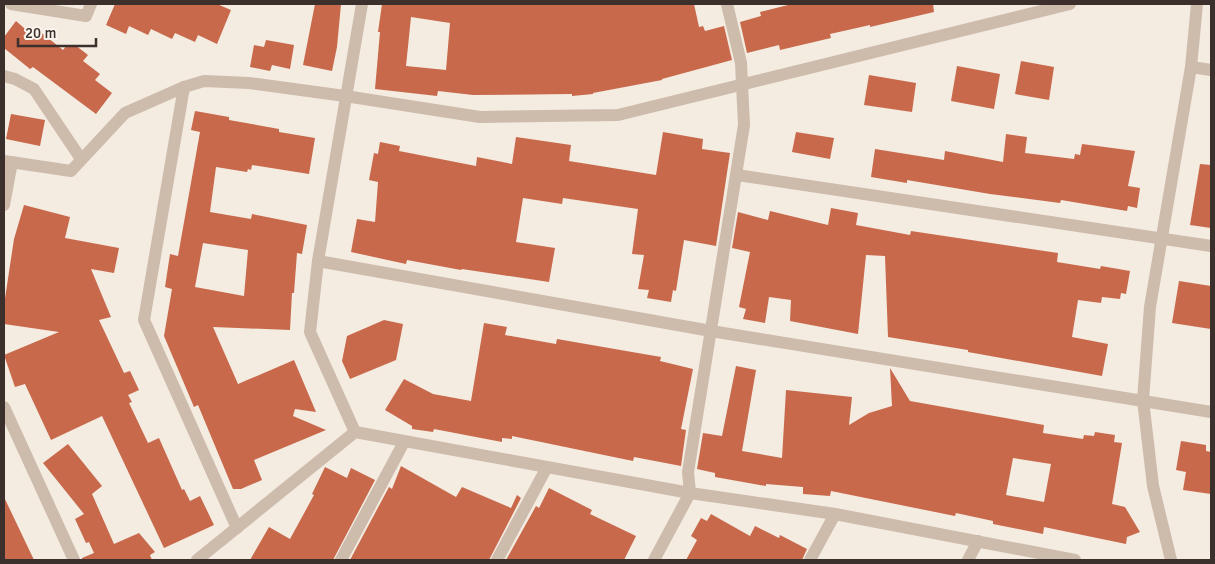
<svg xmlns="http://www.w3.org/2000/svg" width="1215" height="564" font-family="Signika,sans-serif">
  <rect width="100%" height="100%" fill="#f4ebe1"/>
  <g fill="#c8694b" fill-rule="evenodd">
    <polygon points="115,4 217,4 231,10 217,44 198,35 195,42 175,33 172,39 151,29 148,35 129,26 126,34 106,25"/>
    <polygon points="315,4 341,4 337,47 332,71 303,65"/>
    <path d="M382,4H694L699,27L703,26L705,31L724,26L732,60L662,79V80L593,93V94L572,96V94L473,95L438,91L437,96L375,89L380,32H378ZM411,17L450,23L446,70L406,66Z"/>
    <polygon points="792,4 933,4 934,12 870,27 870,25 830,34 831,38 780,50 779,45 747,53 740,22 761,16 760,12"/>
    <polygon points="16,21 32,35 37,29 63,50 67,45 75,45 88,55 83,61 100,74 95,80 112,93 96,114 33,67 30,69 4,48 4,37"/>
    <polygon points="266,40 294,45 290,69 272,65 270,71 250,67 254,45 264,47"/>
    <polygon points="1021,61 1054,67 1049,100 1015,94"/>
    <polygon points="957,66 1000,74 994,109 951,101"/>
    <polygon points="869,75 916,83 912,112 864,105"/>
    <path d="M195,111L229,117V120L279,129V132L315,138L309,174L252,165L251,170L248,169L247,172L216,167L210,212L251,219L252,214L307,225L302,254L297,253L294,293H292L290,330L213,327L238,384L294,360L316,412L295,409L293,416L326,430L254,460L262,480L241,489H233L198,405L194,407L164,336L172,289L165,287L170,254L178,256L200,132L191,130ZM203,243L248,250L244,296L195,287Z"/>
    <polygon points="11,114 45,120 40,146 6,139"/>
    <polygon points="663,132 703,139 702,149 730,153 716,246 684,240 676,291 673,290 671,302 647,298 649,290 638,289 644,255 632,254 638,209 590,202 563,198 562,204 523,198 516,242 555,248 549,282 462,269 461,270 407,260 406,264 351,252 357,219 375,222 378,182 369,180 374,153 378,154 380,142 400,146 399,151 476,166 477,157 512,164 516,137 571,145 569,161 656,175"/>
    <polygon points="796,132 834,138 830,159 792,152"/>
    <polygon points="1006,134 1027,137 1025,153 1074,159 1075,154 1080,155 1082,144 1135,151 1128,186 1140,188 1137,208 1128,206 1127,211 1061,200 1060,203 990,194 907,180 907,183 871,177 875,149 944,160 945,151 1003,162"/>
    <polygon points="1200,164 1211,165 1211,228 1190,225"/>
    <polygon points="24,205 70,217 65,238 119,248 114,273 91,269 111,317 99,320 124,373 130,371 139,390 128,395 132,402 129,403 148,443 159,438 182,490 184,489 190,501 200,496 214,525 164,548 102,416 51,440 25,384 15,387 4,355 59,332 4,324 4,305 14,239"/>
    <polygon points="831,208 858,213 856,225 910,235 911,231 1058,253 1057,262 1100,269 1101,266 1130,271 1126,294 1121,293 1120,299 1102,297 1101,303 1078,300 1072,337 1108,344 1102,376 968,352 968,350 888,337 885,256 866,255 858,334 790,321 791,300 769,297 765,323 743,319 746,309 739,307 750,252 732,248 738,212 768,220 770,211 828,225"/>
    <polygon points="1179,281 1211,286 1211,329 1172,323"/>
    <polygon points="384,320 403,324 396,360 350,379 342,361 347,336"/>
    <polygon points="484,323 507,327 505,335 556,344 557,339 632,352 661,357 660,361 693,369 681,429 686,430 681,466 634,457 633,461 512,436 512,439 502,438 502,442 434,429 433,432 412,429 412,426 385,410 404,379 433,394 471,401"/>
    <path d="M736,366L756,370L742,451L782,458L786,390L852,397L849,425L869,413L892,406L890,368L910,401L1044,425L1043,433L1083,439L1084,435L1094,436L1095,432L1115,435L1114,442L1122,443L1112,504L1125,507L1140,532L1127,537L1126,544L1044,527L1043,534L993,524V521L956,513L955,516L831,491L830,496L803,494V487L766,484V486L715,477V473L697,469L703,433L722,436ZM1013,458L1051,464L1044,502L1006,495Z"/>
    <polygon points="1181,441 1206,445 1206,451 1211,452 1211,494 1183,490 1186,472 1176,470"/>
    <polygon points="68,444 102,486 92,494 114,544 139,533 155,552 150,555 152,560 82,560 82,558 94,553 89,542 86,543 75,519 84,514 43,463"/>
    <polygon points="401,466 456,497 462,487 511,508 517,495 521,498 489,560 350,560 389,487 392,489"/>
    <polygon points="325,467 347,478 351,468 375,480 333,560 250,560 269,527 290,539 314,495 312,494"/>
    <polygon points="549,488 592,510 590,514 636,536 624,560 506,560 536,506 539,508"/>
    <polygon points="4,497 34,560 4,560"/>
    <polygon points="711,514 750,536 755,526 779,538 780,535 807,549 802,560 686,560 697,540 691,536 701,518 707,521"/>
  </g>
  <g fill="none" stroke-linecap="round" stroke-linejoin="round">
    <g stroke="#cdbbac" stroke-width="12">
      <polyline points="11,4 86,16 91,4"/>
      <polyline points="1191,67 1211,70"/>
      <polyline points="4,76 15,79 34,89 81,159"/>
      <polyline points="184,87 144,320 237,528"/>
      <polyline points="4,161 71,171 125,113 184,87 204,81 249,83 345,96 480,117 618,115 1070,4"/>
      <polyline points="737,175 1211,246"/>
      <polyline points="4,205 12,162"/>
      <polyline points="318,261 711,331 1211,412"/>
      <polyline points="4,407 74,560"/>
      <polyline points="355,432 310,332 318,261 362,4"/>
      <polyline points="197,560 355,432 690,493 835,514 1075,560"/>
      <polyline points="341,560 404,442"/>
      <polyline points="497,560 547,467"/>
      <polyline points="654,560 690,493 688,472 744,125 741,63 727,4"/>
      <polyline points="810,560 835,514"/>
      <polyline points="968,560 978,541"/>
    </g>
    <polyline stroke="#cdbbac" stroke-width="12" points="1171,560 1153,486 1143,400 1150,307 1191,67 1197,4"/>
  </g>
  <rect width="1215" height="564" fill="none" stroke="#3b302b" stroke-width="10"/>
  <path d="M18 38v8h78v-8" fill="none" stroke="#3b302b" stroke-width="2.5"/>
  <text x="25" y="38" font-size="15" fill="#3b302b" stroke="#fbf5ee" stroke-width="4" paint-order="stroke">20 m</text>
</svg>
